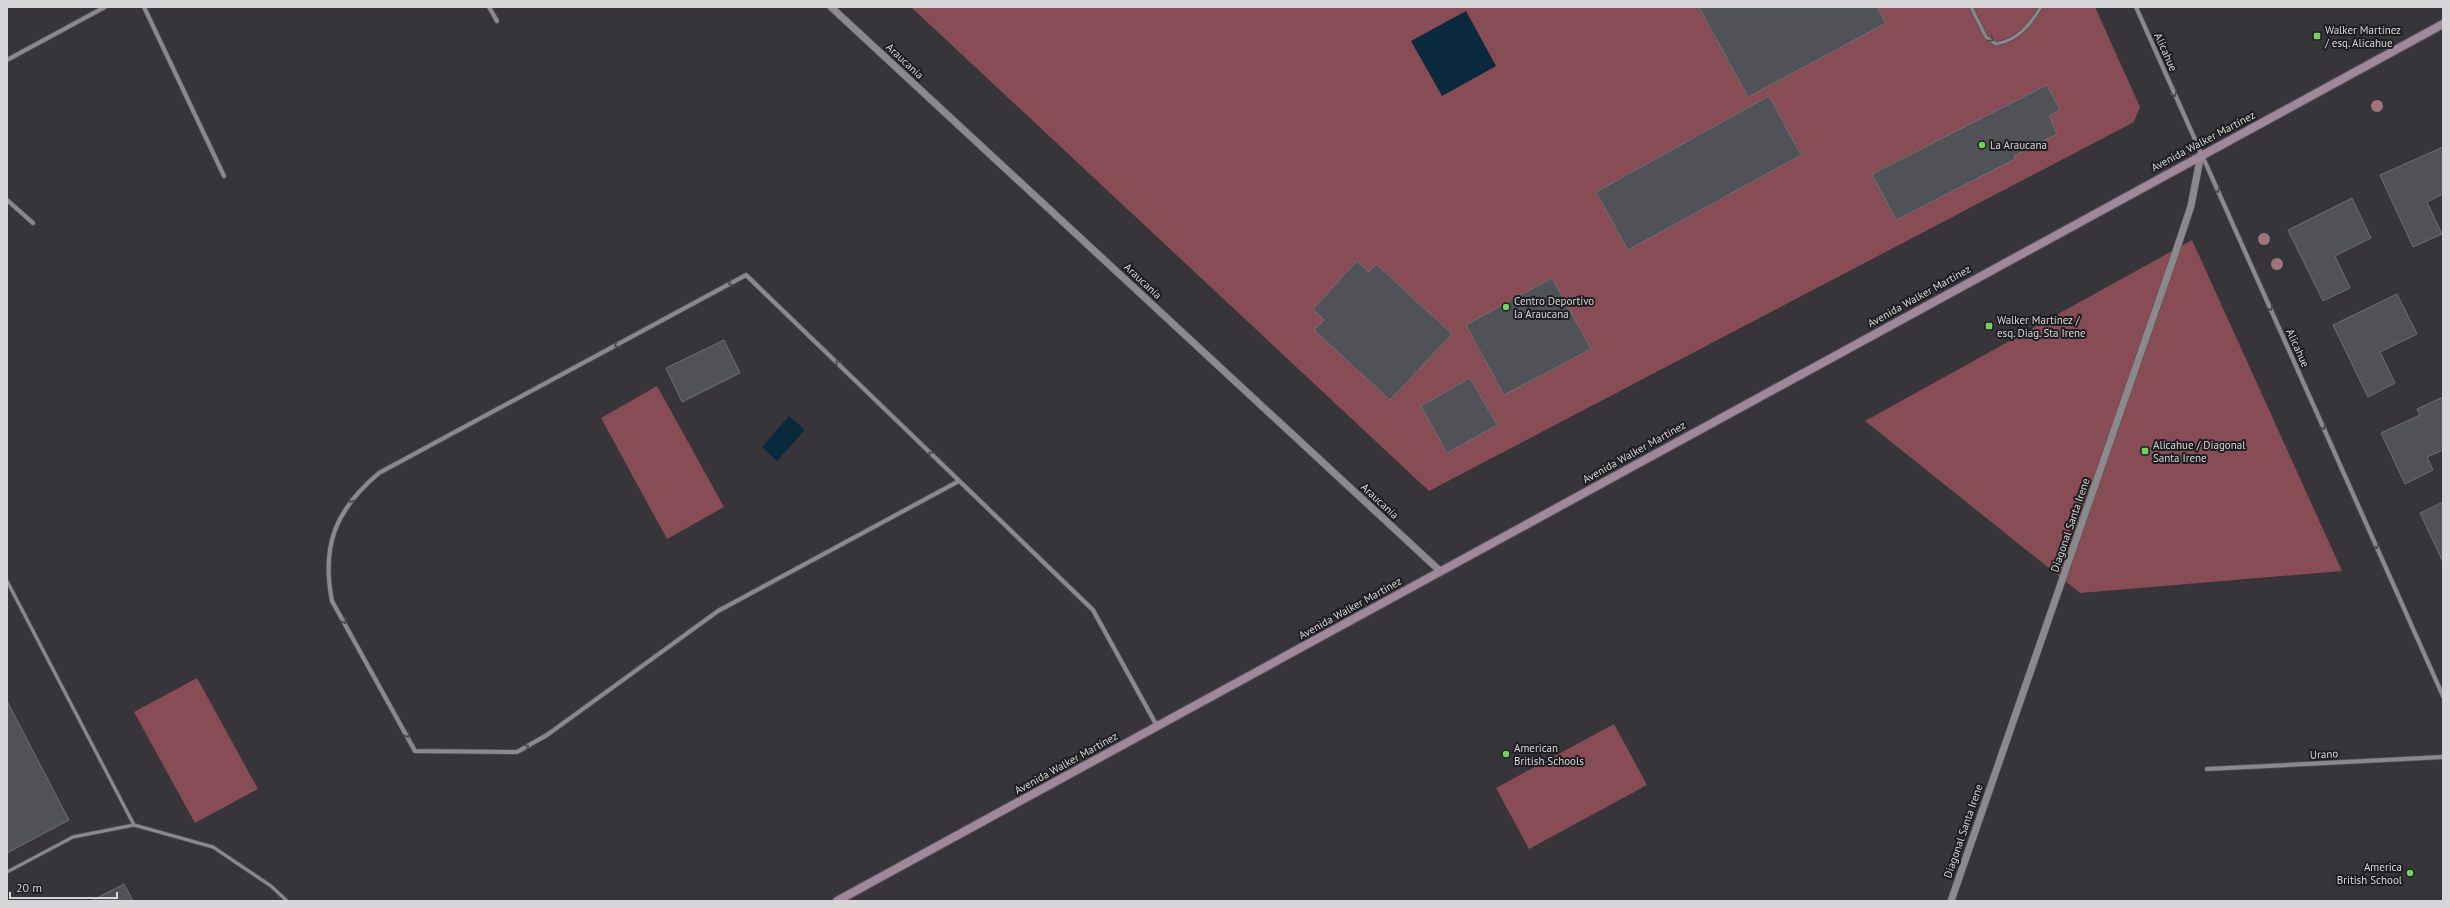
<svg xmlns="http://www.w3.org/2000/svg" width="2450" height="908" font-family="'PT Sans',sans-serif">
  <rect width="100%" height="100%" fill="#37353a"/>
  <g fill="#884c54">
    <polygon points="911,7 2095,7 2140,107 2134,122 1429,491"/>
    <polygon points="2192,240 2342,571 2080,593 1865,421"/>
    <polygon points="657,386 724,507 667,539 601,418"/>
    <polygon points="197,678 258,789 195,823 134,712"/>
    <polygon points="1614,724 1647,785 1529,849 1496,788"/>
  </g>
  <g fill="#0b293c">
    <polygon points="1466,11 1496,66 1442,96 1411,41"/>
    <polygon points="789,416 805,430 777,461 762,447"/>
  </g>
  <g fill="#505257" stroke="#6d6e74">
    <polygon points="1699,7 1877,7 1886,23 1748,97"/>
    <polygon points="2047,85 2060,110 2049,116 2057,134 2014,156 2015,159 1896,220 1872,174"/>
    <polygon points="1769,96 1801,155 1628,250 1596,192"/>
    <polygon points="2443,147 2443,194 2427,202 2442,234 2413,247 2380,175"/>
    <polygon points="2352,198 2371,238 2335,256 2350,288 2323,301 2288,230"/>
    <polygon points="1357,261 1369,272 1376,264 1452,334 1390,400 1314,330 1324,320 1313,309"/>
    <polygon points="1552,278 1591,349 1504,395 1466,325"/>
    <polygon points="2397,294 2417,334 2380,352 2395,383 2368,397 2333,325"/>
    <polygon points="724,340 740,373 682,402 666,368"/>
    <polygon points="1470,378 1497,425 1447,453 1421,406"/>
    <polygon points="2443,397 2443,450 2427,457 2433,470 2405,484 2381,433 2420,415 2417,409"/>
    <polygon points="2443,502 2443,562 2420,513"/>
    <polygon points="7,701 69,820 7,853"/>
    <polygon points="124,884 133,901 91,901"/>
  </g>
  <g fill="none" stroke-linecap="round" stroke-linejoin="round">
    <defs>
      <g id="service">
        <path d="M1971,7L1986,37L1996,44C2018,40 2030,25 2041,7"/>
        <polyline points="7,581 134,825"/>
        <polyline points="7,872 73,837 134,825 213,847 271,886 287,901"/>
      </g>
      <g id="minor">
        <polyline points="144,7 224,176"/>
        <polyline points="489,7 497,21"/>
        <polyline points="2136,7 2443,696"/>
        <polyline points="7,60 105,7"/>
        <polyline points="7,200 33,223"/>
        <path d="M959,481L718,611L547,735L517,752L415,751L332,601C321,545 336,509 379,473L746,275L1093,610L1157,726"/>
        <polyline points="2207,769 2443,757"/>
      </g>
      <g id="tertiary">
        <polyline points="831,7 1440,571"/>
        <polyline points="1951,901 2175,254 2191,206 2201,154"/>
      </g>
      <polyline id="secondary" points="837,901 2443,24"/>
    </defs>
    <use href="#service" stroke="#525154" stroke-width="4.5"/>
    <use href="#minor" stroke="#525154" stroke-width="5.5"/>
    <use href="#tertiary" stroke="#525154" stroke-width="8"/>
    <use href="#secondary" stroke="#525154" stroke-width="10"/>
    <use href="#service" stroke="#8b898e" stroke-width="3"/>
    <use href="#minor" stroke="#8b898e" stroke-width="4"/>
    <use href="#tertiary" stroke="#8b898e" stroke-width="7"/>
    <use href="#secondary" stroke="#a0889c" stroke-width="8"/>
  </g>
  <g fill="#9f747b">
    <circle cx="2377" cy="106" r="6"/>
    <circle cx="2264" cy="239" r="6"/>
    <circle cx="2277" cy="264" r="6"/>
  </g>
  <defs><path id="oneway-chevron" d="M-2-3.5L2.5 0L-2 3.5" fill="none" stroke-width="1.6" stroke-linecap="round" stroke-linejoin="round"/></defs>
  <g stroke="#4a484c">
    <use href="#oneway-chevron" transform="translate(1991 39) rotate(36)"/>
    <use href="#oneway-chevron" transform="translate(2174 94) rotate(67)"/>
    <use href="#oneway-chevron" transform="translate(2217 190) rotate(66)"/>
    <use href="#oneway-chevron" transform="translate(731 283) rotate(152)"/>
    <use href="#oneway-chevron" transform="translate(2270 308) rotate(66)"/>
    <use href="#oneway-chevron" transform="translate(617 345) rotate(152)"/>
    <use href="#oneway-chevron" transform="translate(838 363) rotate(-136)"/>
    <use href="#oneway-chevron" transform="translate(2323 427) rotate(66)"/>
    <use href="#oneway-chevron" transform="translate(931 454) rotate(-136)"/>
    <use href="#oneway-chevron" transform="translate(351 500) rotate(129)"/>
    <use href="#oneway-chevron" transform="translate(2376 546) rotate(66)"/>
    <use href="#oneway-chevron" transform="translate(344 621) rotate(61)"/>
    <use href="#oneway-chevron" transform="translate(407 735) rotate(61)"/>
    <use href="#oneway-chevron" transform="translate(526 747) rotate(-28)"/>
  </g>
  <g fill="#72d25d" stroke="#1e1d20" stroke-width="1.5">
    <rect x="2313" y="32" width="8" height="8" rx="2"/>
    <circle cx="1982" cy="145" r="4"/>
    <circle cx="1506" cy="307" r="4"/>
    <rect x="1985" y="322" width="8" height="8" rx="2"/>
    <rect x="2141" y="447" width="8" height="8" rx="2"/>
    <circle cx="1506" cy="754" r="4"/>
    <circle cx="2410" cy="873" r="4"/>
  </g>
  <g text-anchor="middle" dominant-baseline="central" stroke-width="4" stroke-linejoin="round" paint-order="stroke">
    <g font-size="11" fill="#d6d5d8" stroke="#1e1d20" text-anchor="start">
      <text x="2325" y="30">Walker Martínez<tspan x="2325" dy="13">/ esq. Alicahue</tspan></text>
      <text x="1990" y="145">La Araucana</text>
      <text x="1514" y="301">Centro Deportivo<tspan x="1514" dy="13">la Araucana</tspan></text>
      <text x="1997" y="320">Walker Martínez /<tspan x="1997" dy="13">esq. Diag. Sta Irene</tspan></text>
      <text x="2153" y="445">Alicahue / Diagonal<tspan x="2153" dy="13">Santa Irene</tspan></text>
      <text x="1514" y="748">American<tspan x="1514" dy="13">British Schools</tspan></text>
      <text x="2402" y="867" text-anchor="end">America<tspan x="2402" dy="13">British School</tspan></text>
    </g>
    <g font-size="11" fill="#d6d5d8" stroke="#1e1d20">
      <text transform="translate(2166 52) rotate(66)">Alicahue</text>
      <text transform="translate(905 61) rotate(43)">Araucanía</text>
      <text transform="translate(2203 141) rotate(-28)">Avenida Walker Martínez</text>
      <text transform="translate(1143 281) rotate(43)">Araucanía</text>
      <text transform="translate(1919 296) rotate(-29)">Avenida Walker Martínez</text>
      <text transform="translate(2298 348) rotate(66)">Alicahue</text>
      <text transform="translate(1634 452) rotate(-29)">Avenida Walker Martínez</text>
      <text transform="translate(1380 501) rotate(43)">Araucanía</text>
      <text transform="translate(2070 525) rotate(-71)">Diagonal Santa Irene</text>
      <text transform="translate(1350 608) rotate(-29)">Avenida Walker Martínez</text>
      <text transform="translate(2324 754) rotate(-3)">Urano</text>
      <text transform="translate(1066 763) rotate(-29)">Avenida Walker Martínez</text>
      <text transform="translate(1963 831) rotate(-71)">Diagonal Santa Irene</text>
    </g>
  </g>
  <rect width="2450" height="908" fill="none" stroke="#d6d5d8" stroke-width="16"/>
  <path d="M10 892v6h107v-6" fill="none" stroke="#d6d5d8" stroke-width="2"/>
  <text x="16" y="892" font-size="12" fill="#d6d5d8" stroke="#1e1d20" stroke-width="3" paint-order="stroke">20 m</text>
</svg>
